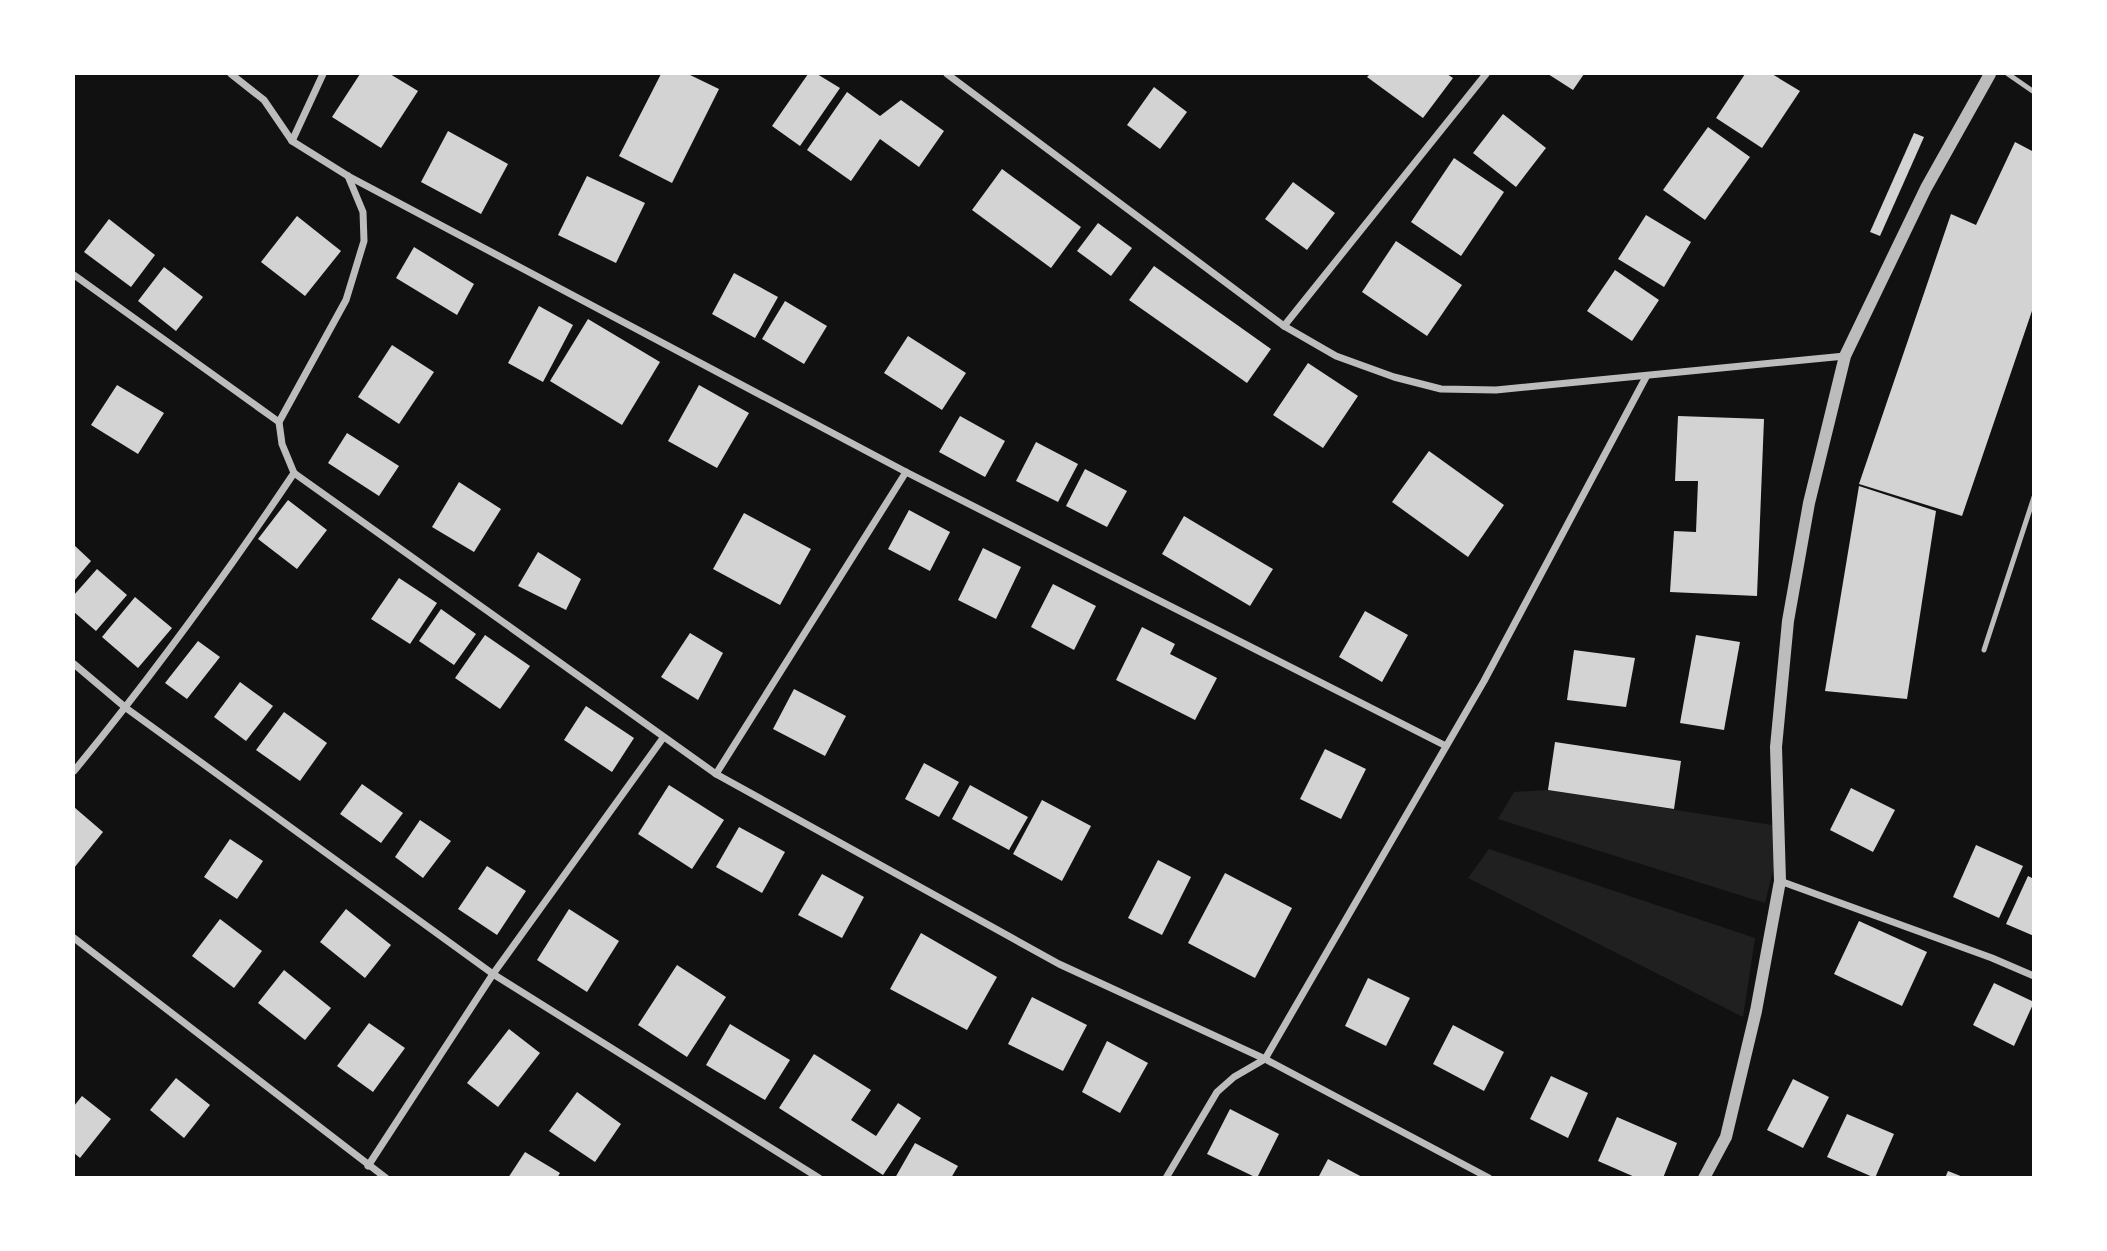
<svg xmlns="http://www.w3.org/2000/svg" width="2107" height="1251" font-family="Montserrat,sans-serif">
  <rect width="100%" height="100%" fill="#111"/>
  <g fill="#202020">
    <polygon points="1548,790 1784,827 1765,903 1498,819 1514,792"/>
    <polygon points="1489,849 1755,938 1743,1017 1468,878"/>
  </g>
  <g fill="#d3d3d3">
    <polygon points="360,74 390,74 418,91 381,148 332,117"/>
    <polygon points="661,74 688,74 719,89 672,183 619,156"/>
    <polygon points="808,74 817,74 840,88 800,146 772,126"/>
    <polygon points="1370,74 1447,74 1453,78 1423,118 1367,77"/>
    <polygon points="1548,74 1584,74 1573,90"/>
    <polygon points="1745,74 1772,74 1800,91 1762,148 1716,118"/>
    <polygon points="1154,87 1187,112 1160,149 1127,125"/>
    <polygon points="847,92 880,116 901,100 944,131 919,167 880,139 851,181 807,150"/>
    <polygon points="1503,114 1546,148 1516,187 1473,153"/>
    <polygon points="1708,127 1750,157 1705,220 1663,190"/>
    <polygon points="448,131 508,164 481,214 421,182"/>
    <polygon points="1914,133 1924,137 1880,236 1870,232"/>
    <polygon points="2015,142 2034,152 2034,305 1962,516 1859,484 1951,214 1976,225"/>
    <polygon points="1454,158 1504,192 1461,256 1411,222"/>
    <polygon points="1002,169 1081,227 1051,268 972,210"/>
    <polygon points="587,176 645,203 616,263 558,235"/>
    <polygon points="1293,182 1335,213 1307,250 1265,219"/>
    <polygon points="1646,215 1691,242 1664,287 1618,259"/>
    <polygon points="297,216 341,251 305,296 261,262"/>
    <polygon points="109,219 155,255 131,287 84,252"/>
    <polygon points="1098,223 1132,248 1111,276 1077,251"/>
    <polygon points="1396,241 1462,285 1427,336 1362,292"/>
    <polygon points="414,247 474,284 457,315 396,278"/>
    <polygon points="1154,266 1271,349 1247,383 1129,300"/>
    <polygon points="164,267 203,297 176,331 138,301"/>
    <polygon points="1615,270 1659,300 1632,341 1587,311"/>
    <polygon points="734,273 778,297 755,338 712,314"/>
    <polygon points="785,301 827,326 804,364 762,339"/>
    <polygon points="539,306 573,325 543,382 508,363"/>
    <polygon points="588,319 660,362 622,425 550,381"/>
    <polygon points="908,336 966,373 942,410 884,373"/>
    <polygon points="392,345 434,372 399,424 358,397"/>
    <polygon points="1308,363 1358,396 1323,448 1273,415"/>
    <polygon points="117,385 164,413 138,454 91,425"/>
    <polygon points="699,385 749,413 717,468 668,441"/>
    <polygon points="960,416 1005,441 985,477 939,452"/>
    <polygon points="1678,416 1764,419 1757,596 1670,592 1674,531 1696,532 1698,481 1675,481"/>
    <polygon points="347,433 399,466 379,496 328,463"/>
    <polygon points="1036,442 1078,464 1058,502 1016,481"/>
    <polygon points="1429,451 1504,505 1468,557 1392,502"/>
    <polygon points="1085,469 1127,491 1107,527 1066,506"/>
    <polygon points="459,482 501,509 474,552 432,527"/>
    <polygon points="1859,486 1936,511 1907,699 1825,691"/>
    <polygon points="288,500 327,530 297,569 258,539"/>
    <polygon points="909,510 950,532 930,571 888,549"/>
    <polygon points="744,513 811,549 780,605 713,569"/>
    <polygon points="1184,516 1273,569 1250,606 1162,554"/>
    <polygon points="74,545 91,561 74,581"/>
    <polygon points="983,548 1021,567 996,619 958,600"/>
    <polygon points="538,552 581,579 566,610 518,586"/>
    <polygon points="97,569 127,595 96,631 74,612 74,595"/>
    <polygon points="399,578 437,603 410,644 371,619"/>
    <polygon points="1053,584 1096,606 1074,650 1031,627"/>
    <polygon points="135,597 172,628 138,668 102,637"/>
    <polygon points="441,609 476,634 454,665 419,641"/>
    <polygon points="1365,611 1408,635 1382,682 1339,657"/>
    <polygon points="1142,627 1175,644 1170,654 1217,678 1195,720 1116,680"/>
    <polygon points="690,633 723,653 698,700 661,677"/>
    <polygon points="485,635 530,666 500,709 455,678"/>
    <polygon points="1696,635 1740,642 1724,730 1680,723"/>
    <polygon points="198,641 220,657 187,699 165,683"/>
    <polygon points="1574,650 1635,658 1626,707 1567,700"/>
    <polygon points="240,682 273,706 246,741 214,717"/>
    <polygon points="794,689 846,716 825,756 773,729"/>
    <polygon points="586,706 634,738 612,772 564,740"/>
    <polygon points="284,712 327,743 300,781 256,750"/>
    <polygon points="1555,742 1681,761 1674,809 1548,790"/>
    <polygon points="1325,749 1366,769 1341,819 1300,799"/>
    <polygon points="924,763 959,782 939,817 905,799"/>
    <polygon points="362,784 403,813 381,843 340,814"/>
    <polygon points="669,785 724,820 692,869 638,834"/>
    <polygon points="970,785 1028,817 1009,850 952,819"/>
    <polygon points="1851,788 1895,810 1873,852 1830,830"/>
    <polygon points="1042,800 1091,826 1062,881 1013,854"/>
    <polygon points="74,807 103,832 74,868"/>
    <polygon points="420,820 451,841 423,878 395,857"/>
    <polygon points="739,827 785,852 762,893 716,867"/>
    <polygon points="230,839 263,861 237,899 204,877"/>
    <polygon points="1976,845 2023,866 1999,918 1953,897"/>
    <polygon points="1158,860 1191,877 1162,935 1128,918"/>
    <polygon points="487,866 526,891 497,935 458,909"/>
    <polygon points="1225,873 1292,908 1255,978 1188,943"/>
    <polygon points="822,874 864,897 842,938 798,915"/>
    <polygon points="2028,876 2034,879 2034,936 2006,924"/>
    <polygon points="346,909 391,945 365,978 320,942"/>
    <polygon points="569,909 619,941 587,992 537,960"/>
    <polygon points="220,919 262,951 234,988 192,956"/>
    <polygon points="1859,921 1927,952 1902,1006 1834,974"/>
    <polygon points="921,933 997,977 967,1030 890,989"/>
    <polygon points="677,965 726,997 687,1057 638,1025"/>
    <polygon points="284,970 331,1008 305,1040 258,1003"/>
    <polygon points="1368,978 1410,998 1386,1046 1345,1026"/>
    <polygon points="1994,983 2034,1002 2014,1046 1973,1025"/>
    <polygon points="1032,997 1087,1025 1063,1071 1008,1044"/>
    <polygon points="369,1023 405,1048 373,1092 337,1066"/>
    <polygon points="730,1024 790,1060 765,1100 706,1065"/>
    <polygon points="1453,1025 1504,1052 1484,1091 1433,1064"/>
    <polygon points="509,1029 540,1053 498,1107 467,1083"/>
    <polygon points="1107,1041 1148,1063 1120,1113 1082,1092"/>
    <polygon points="814,1054 871,1090 851,1120 876,1136 898,1103 921,1118 883,1175 779,1108"/>
    <polygon points="1551,1076 1588,1093 1568,1138 1530,1119"/>
    <polygon points="176,1078 210,1105 184,1138 150,1110"/>
    <polygon points="1793,1079 1829,1097 1803,1148 1767,1130"/>
    <polygon points="577,1092 621,1124 595,1162 549,1131"/>
    <polygon points="82,1096 111,1119 80,1158 74,1153 74,1106"/>
    <polygon points="1230,1109 1279,1134 1257,1178 1207,1154"/>
    <polygon points="1847,1114 1894,1134 1875,1178 1827,1157"/>
    <polygon points="1617,1117 1677,1143 1663,1178 1637,1178 1598,1161"/>
    <polygon points="915,1143 958,1166 951,1178 895,1178"/>
    <polygon points="525,1152 560,1173 557,1178 508,1178"/>
    <polygon points="1328,1159 1364,1178 1318,1178"/>
    <polygon points="1948,1171 1963,1177 1963,1178 1945,1178"/>
  </g>
  <g fill="none" stroke-linecap="round" stroke-linejoin="round">
    <g stroke="#bcbcbc" stroke-width="5">
      <polyline points="2008,74 2034,92"/>
      <polyline points="1984,650 2034,497"/>
    </g>
    <g stroke="#bcbcbc" stroke-width="7">
      <polyline points="231,74 264,100 292,141 348,176 906,472 1446,746"/>
      <polyline points="947,74 1284,326 1336,356 1394,377 1441,389 1496,390 1845,356"/>
      <polyline points="292,141 323,74"/>
      <polyline points="74,275 279,422 282,444 294,473 716,774 1059,964 1265,1059 1489,1178"/>
      <polyline points="1284,326 1486,74"/>
      <polyline points="279,422 346,300 364,241 363,212 348,176"/>
      <polyline points="74,664 126,708 493,974 819,1178"/>
      <path d="M74,771C152,676 225,576 294,473"/>
      <polyline points="716,774 906,472"/>
      <polyline points="1780,881 1992,958 2034,976"/>
      <polyline points="74,938 386,1178"/>
      <polyline points="368,1166 493,974 663,738"/>
      <polyline points="1166,1178 1217,1092 1234,1077 1265,1059 1484,681 1646,377"/>
    </g>
    <polyline stroke="#bcbcbc" stroke-width="12" points="1704,1178 1726,1137 1756,1011 1780,881 1776,747 1788,621 1809,503 1845,356 1926,188 1990,74"/>
  </g>
  <rect width="2107" height="1251" fill="none" stroke="#ffffff" stroke-width="150"/>
</svg>
